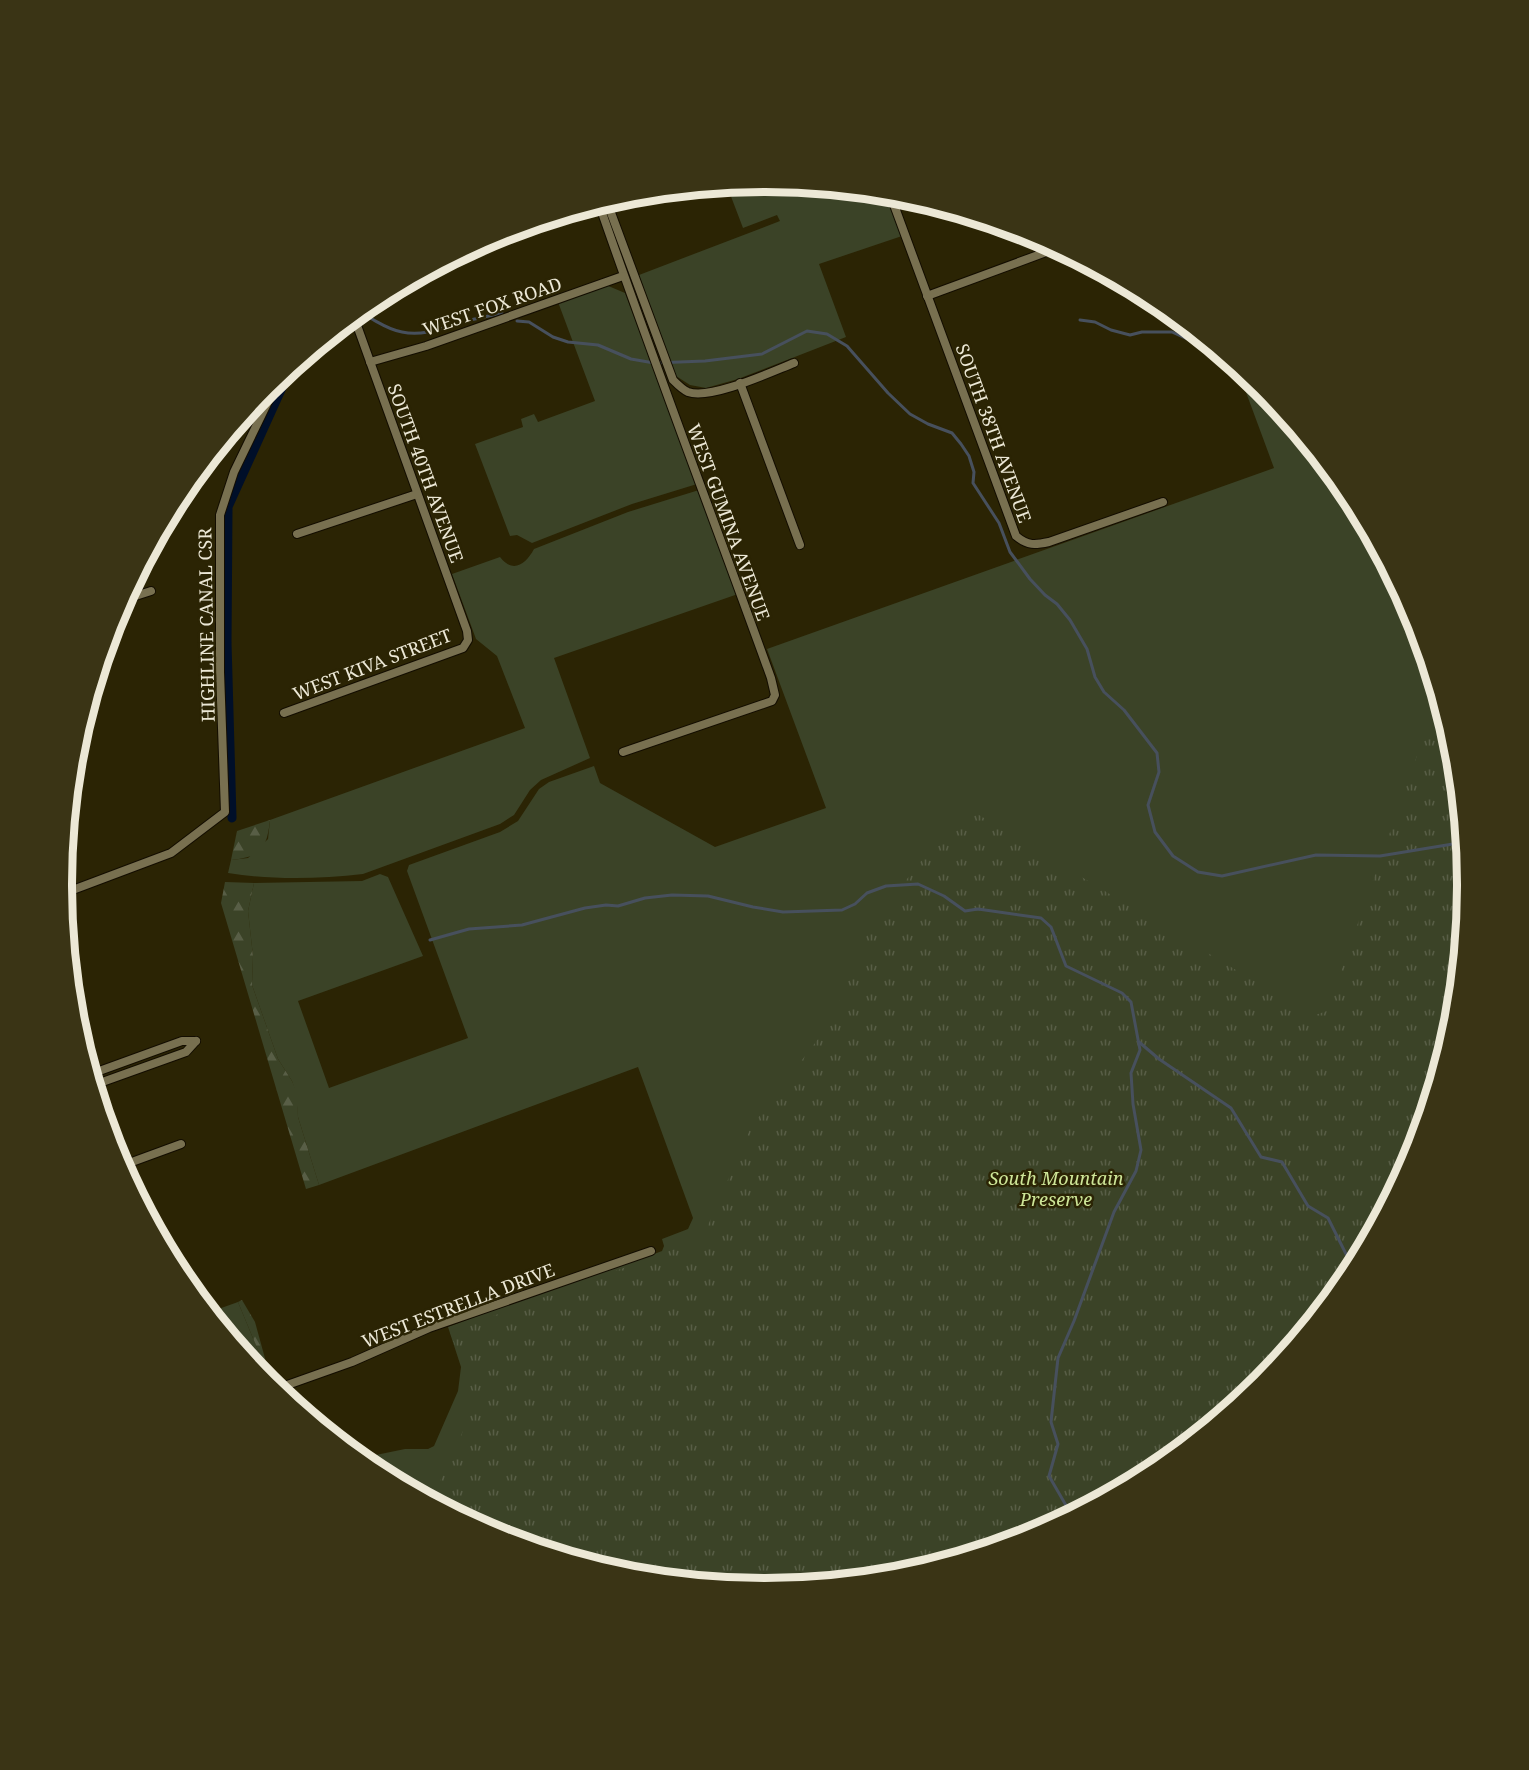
<svg xmlns="http://www.w3.org/2000/svg" width="1529" height="1770" font-family="'Noto Serif',serif">
  <defs>
    <pattern id="forest-firs" width="22" height="20" patternUnits="userSpaceOnUse" patternTransform="scale(1.5)"><rect width="22" height="20" fill="#3b4327"/><path d="M5 1l3.5 6h-7zM16 11l3.5 6h-7z" fill="#585e46"/></pattern>
    <pattern id="park-tufts" width="24" height="20" patternUnits="userSpaceOnUse" patternTransform="scale(1.5)"><rect width="24" height="20" fill="#3b4327"/><path d="M3 7l-1-3M5 7V3M7 7l1-3M15 17l-1-3M17 17v-4M19 17l1-3" fill="none" stroke="#585e46"/></pattern>
  </defs>
  <rect width="100%" height="100%" fill="#2b2404"/>
  <g fill="#3b4327">
    <polygon points="765,182 886,194 902,236 819,264 846,337 738,379 706,388 690,385 676,376 639,275 780,221 777,215 743,228 727,186"/>
    <polygon points="606,285 625,293 697,484 632,504 532,543 517,535 510,536 475,444 523,427 521,419 534,414 538,422 595,401 558,302"/>
    <polygon points="1237,368 1262,388 1349,495 1414,616 1454,748 1467,885 1454,1022 1414,1154 1349,1276 1261,1382 1155,1470 1033,1535 901,1575 764,1588 627,1574 495,1534 374,1469 366,1463 366,1457 405,1449 428,1449 434,1446 458,1391 461,1367 448,1327 629,1260 646,1257 662,1251 664,1246 662,1239 688,1229 693,1218 638,1067 319,1185 298,1117 296,1093 292,1081 278,1059 252,985 253,956 248,911 254,883 362,881 380,874 388,877 423,956 298,1001 329,1088 468,1038 407,871 409,865 500,832 518,821 539,789 549,782 594,766 600,783 715,847 826,808 767,649 1274,468"/>
    <path d="M699,490L738,594L554,658L590,758L541,780L530,790L514,815L500,824L363,874C319,879 271,880 228,873L231,860L248,858L268,839L270,820L525,728L497,656L476,639L452,574L500,557C513,574 526,564 534,549L628,512Z"/>
    <polygon points="238,1302 272,1384 267,1382 210,1312"/>
  </g>
  <g fill="url(#forest-firs)">
    <path d="M270,820C267,849 260,857 231,860L237,831Z"/>
    <polygon points="225,882 254,883 248,911 253,956 252,985 278,1059 292,1081 297,1093 298,1117 319,1185 306,1189 221,903"/>
    <polygon points="242,1300 255,1322 272,1384 238,1302"/>
  </g>
  <polygon fill="url(#park-tufts)" points="1438,696 1454,748 1467,885 1454,1022 1414,1154 1349,1276 1261,1382 1155,1470 1033,1535 901,1575 764,1588 627,1574 495,1534 431,1500 476,1403 450,1332 702,1239 751,1127 831,1022 871,925 964,806 1312,1016 1327,1011"/>
  <g fill="none" stroke-linecap="round" stroke-linejoin="round">
    <g stroke="#47505d" stroke-width="3">
      <path d="M364,315C377,321 388,330 402,332C424,337 445,327 466,321C478,318 490,316 502,313"/>
      <polyline points="1080,320 1095,322 1111,330 1130,335 1142,332 1172,332 1220,354"/>
      <polyline points="517,321 529,322 553,337 568,342 598,345 631,359 654,363 705,361 762,354 807,331 827,334 847,346 888,393 910,414 928,424 952,433 961,444 969,456 974,472 973,483 999,523 1010,552 1030,579 1045,595 1057,604 1070,620 1087,649 1095,677 1104,692 1124,710 1157,753 1159,772 1148,805 1155,832 1173,856 1198,872 1222,876 1316,855 1380,856 1459,843 1464,853"/>
      <polyline points="430,940 469,929 522,925 585,908 606,905 618,906 645,898 672,895 708,896 753,907 783,912 842,910 855,904 867,893 886,886 918,884 944,896 965,911 978,909 1041,918 1051,927 1066,966 1122,993 1131,1002 1140,1050 1131,1073 1133,1104 1141,1150 1136,1171 1114,1212 1074,1321 1058,1358 1051,1422 1058,1444 1049,1476 1071,1514"/>
      <polyline points="1139,1042 1159,1059 1231,1108 1261,1157 1282,1162 1308,1206 1328,1218 1353,1268"/>
    </g>
    <polyline stroke="#000f29" stroke-width="9" points="232,818 227,643 228,507 291,368"/>
    <defs>
      <g id="street">
        <path d="M890,194L1016,536C1028,546 1035,545 1049,542L1163,502"/>
        <path d="M607,202L673,380C677,384 683,390 688,392C711,400 771,372 794,363"/>
        <path d="M599,204C654,363 714,520 771,678L775,695L772,701L623,752"/>
        <polyline points="927,296 1057,248"/>
        <polyline points="370,362 426,346 623,276"/>
        <polyline points="740,383 800,545"/>
        <polyline points="297,534 417,494"/>
        <polyline points="123,600 151,591"/>
        <polyline points="284,713 463,648 468,640 467,631 354,317"/>
        <polyline points="62,894 171,853 225,812 220,672 220,515 234,472 279,379"/>
        <polyline points="91,1074 182,1041 196,1041"/>
        <polyline points="94,1085 186,1052 196,1041"/>
        <polyline points="121,1166 181,1144"/>
        <polyline points="276,1389 352,1362 429,1328 651,1251"/>
      </g>
    </defs>
    <use href="#street" stroke="#130d00" stroke-width="10"/>
    <use href="#street" stroke="#787050" stroke-width="8"/>
  </g>
  <g text-anchor="middle" dominant-baseline="central" stroke-width="5" stroke-linejoin="round" paint-order="stroke">
    <g font-size="18" fill="#ece8d6" stroke="#2b2404">
      <text transform="translate(492 306) rotate(-19)">WEST FOX ROAD</text>
      <text transform="translate(994 433) rotate(70)">SOUTH 38TH AVENUE</text>
      <text transform="translate(426 473) rotate(70)">SOUTH 40TH AVENUE</text>
      <text transform="translate(729 522) rotate(70)">WEST GUMINA AVENUE</text>
      <text transform="translate(206 625) rotate(-91)">HIGHLINE CANAL CSR</text>
      <text transform="translate(372 664) rotate(-21)">WEST KIVA STREET</text>
      <text transform="translate(458 1305) rotate(-21)">WEST ESTRELLA DRIVE</text>
    </g>
    <g font-size="18" font-style="italic" fill="#cee698" stroke="#2b2404">
      <text x="1056" y="1178">South Mountain<tspan x="1056" dy="21">Preserve</tspan></text>
    </g>
  </g>
  <path d="M0 0H1529V1770H0ZM764 192H765A692 692 0 0 1 1457 884V886A692 692 0 0 1 765 1578H764A692 692 0 0 1 72 886V884A692 692 0 0 1 764 192Z" fill="#3a3415" fill-rule="evenodd"/>
  <path fill="none" stroke="#ece8d6" stroke-width="8" d="M764 192H765A692 692 0 0 1 1457 884V886A692 692 0 0 1 765 1578H764A692 692 0 0 1 72 886V884A692 692 0 0 1 764 192Z"/>
</svg>
